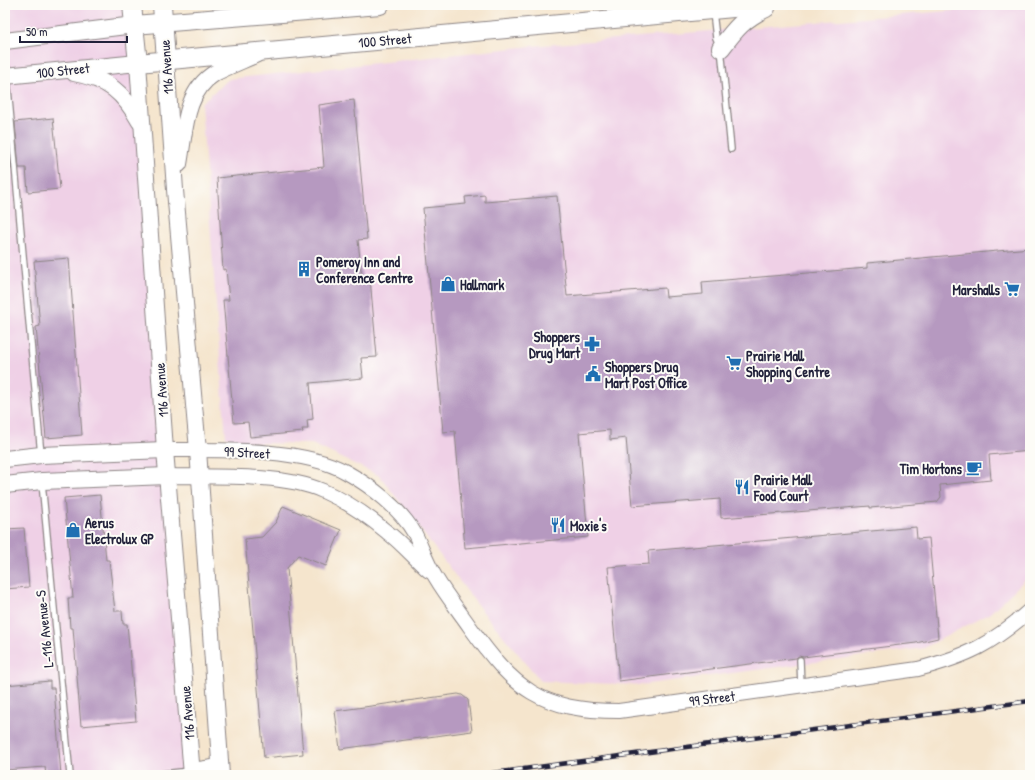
<svg xmlns="http://www.w3.org/2000/svg" width="1035" height="780" font-family="'Patrick Hand',sans-serif">
  <rect width="100%" height="100%" fill="#fdfcf7"/>
  <filter id="ink" filterUnits="userSpaceOnUse"><feTurbulence type="fractalNoise" baseFrequency=".025" numOctaves="2"/><feDisplacementMap in="SourceGraphic" scale="8" xChannelSelector="R" yChannelSelector="G"/><feConvolveMatrix kernelMatrix="1 2 1 2 8 2 1 2 1" color-interpolation-filters="sRGB"/></filter>
  <filter id="wash" filterUnits="userSpaceOnUse"><feTurbulence type="fractalNoise" baseFrequency=".012" numOctaves="4" result="noise"/><feDisplacementMap in="SourceGraphic" scale="16" xChannelSelector="R" yChannelSelector="G"/><feGaussianBlur stdDeviation="0.9" result="paint"/><feColorMatrix in="noise" values="0 0 0 0 0 0 0 0 0 0 0 0 0 0 0 0 0 1.4 0 .05"/><feComposite in="paint" operator="in"/></filter>
  <g filter="url(#wash)">
    <rect width="100%" height="100%" fill="#f5e5cd"/>
    <g fill="#efd0e6">
      <polygon points="5,5 132,5 192,771 167,775 5,775"/>
      <polygon points="1019,5 1030,5 1030,575 990,613 924,648 640,685 541,681 479,607 380,476 312,444 256,443 226,438 201,103 229,79 532,46"/>
    </g>
    <g id="blocks">
      <g fill="#b699c0">
        <polygon points="354,100 367,239 358,240 362,279 370,278 377,357 361,358 363,378 310,383 313,419 307,420 308,429 302,429 303,432 250,437 248,422 234,423 223,300 229,300 226,269 223,270 217,178 324,167 319,105"/>
        <polygon points="53,118 60,189 28,192 26,168 19,168 15,122"/>
        <polygon points="5,123 7,123 11,169 5,170"/>
        <polygon points="485,195 485,202 557,196 567,296 665,288 666,297 703,294 702,282 867,268 867,263 1030,248 1030,451 989,455 991,480 940,485 941,497 937,502 870,508 870,506 721,518 720,499 632,506 626,438 610,440 610,430 579,433 588,537 465,548 455,431 443,432 423,208 466,204 465,197"/>
        <polygon points="69,258 82,435 46,438 36,327 40,326 34,261"/>
        <polygon points="100,495 106,560 109,560 115,611 122,611 123,624 127,624 136,721 81,726 73,628 70,628 68,598 73,598 64,498"/>
        <polygon points="283,506 341,530 326,566 298,555 287,568 303,754 264,758 245,539 262,537 276,522"/>
        <polygon points="916,527 917,539 929,538 938,638 916,643 803,657 799,656 796,658 619,681 608,567 649,564 648,551"/>
        <polygon points="24,528 29,587 5,589 5,529"/>
        <polygon points="50,681 50,688 54,688 61,775 46,775 45,767 5,770 5,685"/>
        <polygon points="458,694 462,695 468,700 472,731 340,749 335,711"/>
      </g>
    </g>
  </g>
  <g filter="url(#ink)">
    <use href="#blocks" fill-opacity="0" stroke="#8c8484" stroke-width="1"/>
    <g fill="none" stroke-linecap="round" stroke-linejoin="round">
      <defs>
        <g id="service">
          <polyline points="713,12 716,38 721,48 731,149"/>
          <polyline points="7,77 41,455"/>
          <polyline points="42,483 70,775"/>
          <polyline points="800,660 801,686"/>
          <polyline points="153,775 190,771"/>
        </g>
        <g id="tertiary">
          <path d="M165,450C215,450 302,447 346,472C371,486 400,508 415,534C422,548 427,564 436,578C446,595 459,611 470,627C514,689 541,711 619,711L918,669C968,656 992,644 1030,610"/>
          <path d="M167,476C211,477 283,473 323,491C346,501 368,516 387,532C402,543 415,559 429,571"/>
        </g>
        <g id="secondary">
          <polyline points="5,41 134,25"/>
          <polyline points="166,60 175,190 198,450 221,775"/>
          <path d="M74,73C108,79 124,93 140,122"/>
          <polyline points="5,76 138,63 165,450 192,775"/>
          <path d="M179,164C185,132 184,92 215,73C228,66 244,60 257,54"/>
          <polyline points="5,459 41,455 165,450"/>
          <polyline points="5,485 42,481 167,476"/>
          <polyline points="192,771 220,767"/>
        </g>
        <g id="primary">
          <polyline points="132,5 138,63 766,5"/>
          <polyline points="162,5 166,60"/>
          <polyline points="134,25 380,5"/>
          <path d="M721,48C735,29 744,18 766,8"/>
        </g>
      </defs>
      <use href="#service" stroke="#8c8484" stroke-width="8"/>
      <use href="#tertiary" stroke="#8c8484" stroke-width="16"/>
      <use href="#secondary" stroke="#8c8484" stroke-width="18"/>
      <use href="#primary" stroke="#8c8484" stroke-width="20"/>
      <use href="#service" stroke="#fff" stroke-width="5.5"/>
      <use href="#tertiary" stroke="#fff" stroke-width="14"/>
      <use href="#secondary" stroke="#fff" stroke-width="16"/>
      <use href="#primary" stroke="#fff" stroke-width="18"/>
      <defs>
        <polyline id="rail" points="478,775 1030,701"/>
      </defs>
      <use href="#rail" stroke="#22223b" stroke-width="4.5"/>
      <use href="#rail" stroke="#fdfcf7" stroke-width="3" stroke-dasharray="9" stroke-linecap="butt"/>
    </g>
  </g>
  <defs>
    <symbol id="building-bare" viewBox="-9 -9 18 18"><path d="M-4-6H4V6H1V3H-1V6H-4ZM-2.5-4.3h1.7v1.8h-1.7ZM.8-4.3h1.7v1.8H.8ZM-2.5-1h1.7V.8h-1.7ZM.8-1h1.7V.8H.8Z" fill="#1f6fb2" stroke="#fdfcf7" stroke-width="2.5" paint-order="stroke"/></symbol>
    <symbol id="shop-bare" viewBox="-9 -9 18 18"><path d="M-5-2.5h2.3a2.7 3.5 0 0 1 5.4 0H5L5.5 6h-11ZM-1.5-2.5h3a1.5 2.3 0 0 0-3 0Z" fill="#1f6fb2" stroke="#fdfcf7" stroke-width="2.5" paint-order="stroke"/></symbol>
    <symbol id="supermarket-bare" viewBox="-9 -9 18 18"><path d="M-6-5.5h2.5l.6 2H6L4.5 2H-2.5L-4.4-4H-6ZM-1.5 3.2a1.3 1.3 0 1 0 .1 0ZM3 3.2a1.3 1.3 0 1 0 .1 0Z" fill="#1f6fb2" stroke="#fdfcf7" stroke-width="2.5" paint-order="stroke"/></symbol>
    <symbol id="pharmacy-bare" viewBox="-9 -9 18 18"><path d="M-2-6h4v4h4v4h-4v4h-4v-4h-4v-4h4Z" fill="#1f6fb2" stroke="#fdfcf7" stroke-width="2.5" paint-order="stroke"/></symbol>
    <symbol id="civic-bare" viewBox="-9 -9 18 18"><path d="M-.6-6.5H3V-4.5H.6V-3L4-1V1h2V6H-6V1h2V-1L-.6-3ZM-1.2 2.5V6h2.4V2.5Z" fill="#1f6fb2" stroke="#fdfcf7" stroke-width="2.5" paint-order="stroke"/></symbol>
    <symbol id="cafe-bare" viewBox="-9 -9 18 18"><path d="M-5.5-4.5H6V0H3Q3 3.5 0 3.5H-2.5Q-5.5 3.5-5.5 0ZM3-3.2v2h1.7v-2ZM-6 4.5H4V6H-6Z" fill="#1f6fb2" stroke="#fdfcf7" stroke-width="2.5" paint-order="stroke"/></symbol>
    <symbol id="restaurant-bare" viewBox="-9 -9 18 18"><path d="M-5-6h1v4h1v-4h1v4h1v-4h1v5L-1.5 .5V6h-2V.5L-5-1ZM5-6V6H3V1.5H1.5Q1.5-4 5-6Z" fill="#1f6fb2" stroke="#fdfcf7" stroke-width="2.5" paint-order="stroke"/></symbol>
  </defs>
  <g fill-rule="evenodd">
    <use href="#building-bare" x="293" y="258" width="22" height="22"/>
    <use href="#shop-bare" x="437" y="273" width="22" height="22"/>
    <use href="#supermarket-bare" x="1001" y="278" width="22" height="22"/>
    <use href="#pharmacy-bare" x="581" y="333" width="22" height="22"/>
    <use href="#supermarket-bare" x="723" y="352" width="22" height="22"/>
    <use href="#civic-bare" x="582" y="363" width="22" height="22"/>
    <use href="#cafe-bare" x="963" y="457" width="22" height="22"/>
    <use href="#restaurant-bare" x="731" y="476" width="22" height="22"/>
    <use href="#restaurant-bare" x="547" y="514" width="22" height="22"/>
    <use href="#shop-bare" x="62" y="519" width="22" height="22"/>
  </g>
  <g text-anchor="middle" dominant-baseline="central" stroke-width="4" stroke-linejoin="round" paint-order="stroke">
    <g font-size="14" fill="#22223b" stroke="#fdfcf7">
      <text transform="translate(385 40) rotate(-5)">100 Street</text>
      <text transform="translate(166 67) rotate(-94)">116 Avenue</text>
      <text transform="translate(63 70) rotate(-6)">100 Street</text>
      <text transform="translate(161 390) rotate(-94)">116 Avenue</text>
      <text transform="translate(247 452) rotate(3)">99 Street</text>
      <text transform="translate(44 629) rotate(-96)">L-116 Avenue-S</text>
      <text transform="translate(712 698) rotate(-7)">99 Street</text>
      <text transform="translate(187 713) rotate(-95)">116 Avenue</text>
    </g>
    <g font-size="14" font-weight="bold" fill="#22223b" stroke="#fdfcf7" text-anchor="start">
      <text x="316" y="261">Pomeroy Inn and<tspan x="316" dy="16">Conference Centre</tspan></text>
      <text x="460" y="284">Hallmark</text>
      <text x="1000" y="289" text-anchor="end">Marshalls</text>
      <text x="580" y="336" text-anchor="end">Shoppers<tspan x="580" dy="16">Drug Mart</tspan></text>
      <text x="746" y="355">Prairie Mall<tspan x="746" dy="16">Shopping Centre</tspan></text>
      <text x="605" y="366">Shoppers Drug<tspan x="605" dy="16">Mart Post Office</tspan></text>
      <text x="962" y="468" text-anchor="end">Tim Hortons</text>
      <text x="754" y="479">Prairie Mall<tspan x="754" dy="16">Food Court</tspan></text>
      <text x="85" y="522">Aerus<tspan x="85" dy="16">Electrolux GP</tspan></text>
      <text x="570" y="525">Moxie's</text>
    </g>
  </g>
  <rect width="1035" height="780" fill="none" stroke="#fdfcf7" stroke-width="20"/>
  <path d="M20 36v6h107v-6" fill="none" stroke="#22223b" stroke-width="2"/>
  <text x="26" y="36" font-size="12" fill="#22223b" stroke="#fdfcf7" stroke-width="3" paint-order="stroke">50 m</text>
</svg>
